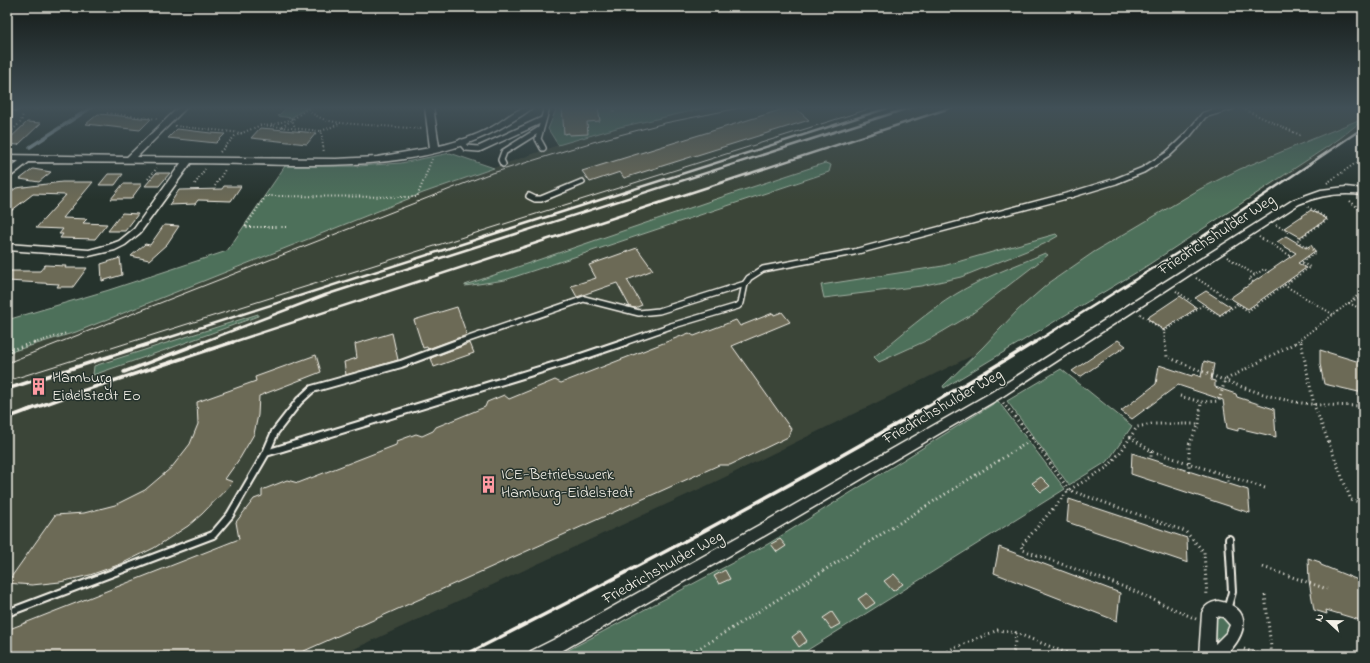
<svg xmlns="http://www.w3.org/2000/svg" width="1370" height="663" font-family="'Indie Flower',sans-serif">
  <rect width="100%" height="100%" fill="#26332d"/>
  <filter id="ink" filterUnits="userSpaceOnUse"><feTurbulence type="fractalNoise" baseFrequency=".025" numOctaves="2"/><feDisplacementMap in="SourceGraphic" scale="8" xChannelSelector="R" yChannelSelector="G"/><feConvolveMatrix kernelMatrix="1 2 1 2 8 2 1 2 1" color-interpolation-filters="sRGB"/></filter>
  <g filter="url(#ink)">
    <polygon fill="#3b4439" points="710,107 1363,107 1363,128 1188,238 1002,341 719,480 339,656 7,656 7,353 76,332 423,193 558,145 620,127"/>
    <g fill="#4d6f5a" stroke="#a0b0a1">
      <polygon points="287,107 308,107 291,118 278,116"/>
      <polygon points="557,107 710,107 620,127 558,145 548,129"/>
      <polygon points="1356,121 1359,123 1339,139 1142,269 944,388 943,386 983,347 1018,310 1049,283 1094,252 1200,189 1240,169"/>
      <polygon points="450,153 494,168 423,193 76,332 7,353 7,320 109,290 227,251 285,166 359,166 401,163"/>
      <polygon points="825,163 831,165 829,172 505,280 465,286 465,285 713,200"/>
      <polygon points="1056,234 1058,236 1044,244 961,277 921,286 824,298 821,285 943,266"/>
      <path d="M1045,253L1048,255L969,316L930,339L879,362L874,357C901,335 927,312 956,294C984,277 1015,266 1045,253Z"/>
      <polygon points="258,314 258,316 168,349 93,375 94,366"/>
      <polygon points="1061,369 1132,426 1108,461 1069,485 1007,401"/>
      <polygon points="998,401 1065,489 798,656 557,656 768,544"/>
      <polygon points="1218,616 1224,617 1230,624 1230,627 1219,641 1214,637 1216,617"/>
    </g>
    <g fill="none" stroke-linecap="round" stroke-linejoin="round">
      <polyline stroke="#8d9c9f" stroke-width="3.5" points="30,147 92,107"/>
    </g>
    <g fill="#6c6a56" stroke="#f4f1e8">
      <polygon points="562,107 598,107 600,121 587,122 588,134 569,135 569,133 564,134"/>
      <polygon points="790,107 794,107 809,120 624,178 620,172 590,182 582,171"/>
      <polygon points="98,114 111,115 151,119 140,130 86,124"/>
      <polygon points="27,122 41,123 18,145 7,144 7,141"/>
      <polygon points="260,128 273,129 316,133 307,144 251,138"/>
      <polygon points="177,129 211,133 225,134 216,143 168,138"/>
      <polygon points="33,169 51,172 39,182 20,179"/>
      <polygon points="156,173 170,173 159,186 145,186"/>
      <polygon points="108,174 123,174 115,185 99,185"/>
      <polygon points="62,182 93,182 63,218 87,219 83,223 107,224 95,239 60,238 63,234 59,234 63,229 36,228 66,195 33,194 7,214 7,195 16,188"/>
      <polygon points="123,184 142,184 131,199 111,199"/>
      <polygon points="224,186 241,186 231,201 198,200 195,204 169,205 179,190 222,189"/>
      <polygon points="1311,210 1327,219 1300,237 1284,228"/>
      <polygon points="122,213 138,214 125,231 108,231"/>
      <polygon points="164,225 179,226 167,244 149,260 131,256 145,244 150,245"/>
      <polygon points="1286,236 1306,248 1311,245 1315,251 1298,263 1306,268 1248,309 1230,298 1296,253 1277,242"/>
      <polygon points="637,248 653,270 627,280 642,305 635,308 630,307 617,283 577,297 571,286 596,278 589,265"/>
      <polygon points="120,258 122,275 102,281 101,264"/>
      <polygon points="45,265 66,266 65,268 87,268 73,287 57,287 59,284 7,281 7,271 40,271"/>
      <polygon points="1206,291 1231,307 1220,315 1195,298"/>
      <polygon points="1180,296 1197,308 1163,330 1147,318"/>
      <polygon points="457,307 467,335 428,349 427,347 423,348 414,320"/>
      <polygon points="782,312 790,322 732,346 791,429 788,437 730,465 719,465 293,656 7,656 7,630 239,539 236,522 254,499 262,496 262,490 287,480 298,483 396,445 397,441 416,434 422,436 433,431 436,427 485,407 487,402 504,395 509,399 555,380 561,383 689,333 694,336 736,320 740,326 773,313 774,315"/>
      <polygon points="392,333 398,360 346,375 344,362 357,358 355,344"/>
      <polygon points="1118,340 1126,346 1080,377 1072,371"/>
      <polygon points="470,343 474,353 434,367 431,358"/>
      <polygon points="1320,350 1363,363 1363,393 1324,384 1320,364"/>
      <polygon points="316,355 321,372 259,396 258,415 254,434 240,458 225,479 233,482 202,514 188,526 154,548 121,564 90,575 60,582 32,585 7,583 55,515 84,513 115,505 145,490 172,467 190,444 198,424 197,402 256,381 255,377"/>
      <polygon points="1204,361 1214,364 1211,380 1215,381 1215,387 1236,394 1237,397 1274,409 1276,437 1238,428 1238,431 1227,428 1223,400 1178,385 1132,419 1121,411 1156,384 1159,365 1192,376 1193,374 1201,377"/>
      <polygon points="1132,453 1248,490 1250,513 1131,474"/>
      <polygon points="1041,477 1050,486 1041,492 1032,483"/>
      <polygon points="1069,499 1187,538 1188,563 1067,522"/>
      <polygon points="780,539 786,546 777,552 771,544"/>
      <polygon points="999,547 1120,593 1117,621 994,573"/>
      <polygon points="1308,558 1320,562 1321,565 1363,582 1363,621 1326,610 1327,614 1314,610 1309,581"/>
      <polygon points="725,570 730,579 719,584 714,576"/>
      <polygon points="894,574 903,584 893,591 884,581"/>
      <polygon points="867,593 875,603 866,609 858,599"/>
      <polygon points="832,612 840,624 831,629 823,618"/>
      <polygon points="800,631 807,641 799,647 792,637"/>
    </g>
    <g fill="none" stroke-linecap="round" stroke-linejoin="round">
      <defs>
        <g id="lane-far1">
          <polyline points="461,142 466,148 479,149 542,120"/>
          <polyline points="543,148 538,139 547,107"/>
          <polyline points="503,164 501,160 504,152 539,130"/>
          <polyline points="529,196 535,199 541,199 582,182"/>
          <polyline points="457,343 584,299 639,313 659,311 745,284"/>
          <polyline points="622,343 671,326 738,306 741,303 745,284 749,278 763,269 854,252 1070,195 1116,181 1143,170 1167,155 1188,135 1204,115 1231,107"/>
        </g>
        <g id="lane">
          <polyline points="266,453 275,432 299,401 312,389 401,364 460,342"/>
          <polyline points="1227,610 1232,592 1229,539"/>
          <polyline points="7,613 213,535 230,515 266,453 572,360 625,342"/>
        </g>
        <g id="street">
          <polygon points="14,107 23,107 17,110 14,110"/>
          <path d="M179,107H187L137,157L336,159L377,157L430,148L425,107H433L439,146C457,142 475,136 492,127C505,120 517,106 533,107C527,113 518,118 511,122C422,179 291,163 191,163L140,233L125,245L115,250L89,256L7,250V244L89,250L108,245L119,241L134,229L181,163L29,162L10,177L7,178V170L19,161H7V155L127,157Z"/>
          <path d="M1346,187L1363,189V195C1340,192 1320,195 1299,204L1000,398L778,528L567,648L552,656H528L531,651L557,638L768,520L992,392L1293,200L1321,190Z"/>
          <path d="M1218,601C1256,608 1245,637 1225,656H1199L1202,613C1205,605 1210,603 1218,601ZM1216,616L1223,617L1230,625L1227,632L1215,644Z"/>
        </g>
      </defs>
      <use href="#lane-far1" stroke="#f4f1e8" stroke-width="8"/>
      <use href="#lane" stroke="#f4f1e8" stroke-width="10"/>
      <use href="#street" stroke="#f4f1e8" stroke-width="3"/>
      <g stroke="#f4f1e8" stroke-width="2" stroke-dasharray="1 2.5" stroke-linecap="butt">
        <polyline points="306,107 313,114 325,120 341,123 423,129"/>
        <polyline points="613,107 614,113"/>
        <polyline points="1239,107 1300,135"/>
        <polyline points="29,108 37,109"/>
        <polyline points="107,113 158,119"/>
        <polyline points="271,125 292,119 295,128"/>
        <polyline points="175,126 242,133"/>
        <polyline points="282,127 310,107"/>
        <polyline points="321,131 339,124"/>
        <polyline points="7,135 21,122 23,114"/>
        <polyline points="220,152 235,136 261,125 321,131 324,153"/>
        <polyline points="148,179 157,168"/>
        <polyline points="1327,183 1363,158"/>
        <polyline points="195,184 205,169"/>
        <polyline points="215,186 226,168"/>
        <polyline points="1350,201 1363,212"/>
        <polyline points="1276,225 1290,233"/>
        <polyline points="286,227 245,227 266,196 417,197 432,159"/>
        <polyline points="1259,237 1291,256"/>
        <polyline points="1227,257 1255,275"/>
        <polyline points="1302,262 1316,252 1296,241 1328,219 1308,207"/>
        <polyline points="1196,278 1229,299"/>
        <polyline points="1253,282 1249,279 1264,269 1269,272"/>
        <polyline points="1284,285 1334,315"/>
        <polyline points="1176,291 1191,301"/>
        <polyline points="1353,299 1363,292"/>
        <polyline points="1236,303 1248,311 1310,267 1300,262"/>
        <polyline points="1349,303 1363,310"/>
        <polyline points="1140,314 1164,331 1165,343"/>
        <polyline points="1164,331 1203,305 1220,316 1238,304"/>
        <polyline points="1301,340 1302,343"/>
        <polyline points="34,343 67,333"/>
        <polyline points="1295,343 1353,300 1363,298"/>
      </g>
      <g stroke="#f4f1e8" stroke-width="3" stroke-dasharray="1 3.5" stroke-linecap="butt">
        <path d="M1165,342L1167,357C1207,373 1248,392 1290,401C1314,406 1339,405 1363,406"/>
        <polyline points="1301,342 1314,405 1351,500 1363,503"/>
        <polyline points="7,351 37,342"/>
        <polyline points="1180,396 1201,402 1219,401 1225,380 1297,342"/>
        <polyline points="1003,403 1033,439 1069,490 1185,531 1204,552 1207,596"/>
        <polyline points="1130,437 1151,451 1268,489"/>
        <polyline points="1151,451 1151,459"/>
        <polyline points="1189,471 1189,444 1199,424 1201,402"/>
        <polyline points="1228,476 1228,484"/>
        <polyline points="1263,567 1327,589"/>
        <polyline points="1265,595 1272,656"/>
        <polyline points="1196,619 1127,588 1023,550 1021,546 1069,490 1108,467 1122,450 1137,427 1152,424 1199,424"/>
        <polyline points="1244,649 1264,656"/>
        <polyline points="685,656 710,642 1033,439"/>
        <polyline points="935,656 998,630 1016,633"/>
        <polyline points="1013,656 1016,633 1074,656"/>
      </g>
      <use href="#lane-far1" stroke="#26332d" stroke-width="5"/>
      <use href="#lane" stroke="#26332d" stroke-width="6"/>
      <use href="#street" fill="#26332d" fill-rule="evenodd"/>
      <g stroke="#f4f1e8" stroke-width="1">
        <polyline points="7,363 486,175 593,142 665,123 744,107"/>
        <polyline points="7,381 875,107"/>
      </g>
      <g stroke="#f4f1e8" stroke-width="2.5">
        <polyline points="152,343 891,107"/>
        <polyline points="200,343 325,295 912,107"/>
        <polyline points="230,343 953,107"/>
        <polyline points="1034,343 1187,247 1363,128"/>
      </g>
      <g stroke="#f4f1e8" stroke-width="3.5">
        <polyline points="124,372 203,342"/>
        <polyline points="7,389 155,342"/>
        <polyline points="26,411 79,392 233,342"/>
        <polyline points="7,418 31,409"/>
        <path d="M463,656C657,558 849,456 1035,342"/>
      </g>
    </g>
  </g>
  <linearGradient id="sky" x2="0" y2="1"><stop stop-color="#151c19"/><stop offset="0.54" stop-color="#415057"/><stop offset="1" stop-color="#415057" stop-opacity="0"/></linearGradient>
  <rect width="1370" height="200" fill="url(#sky)"/>
  <defs>
    <symbol id="building-bare" viewBox="-9 -9 18 18"><path d="M-4-6H4V6H1V3H-1V6H-4ZM-2.5-4.3h1.7v1.8h-1.7ZM.8-4.3h1.7v1.8H.8ZM-2.5-1h1.7V.8h-1.7ZM.8-1h1.7V.8H.8Z" fill="#ff9aa2" stroke="#26332d" stroke-width="2.5" paint-order="stroke"/></symbol>
  </defs>
  <g fill-rule="evenodd">
    <use href="#building-bare" x="26" y="374" width="25" height="25"/>
    <use href="#building-bare" x="476" y="472" width="25" height="25"/>
  </g>
  <g text-anchor="middle" dominant-baseline="central" stroke-width="3" stroke-linejoin="round" paint-order="stroke">
    <g font-size="16" fill="#f4f1e8" stroke="#26332d">
      <text transform="translate(1217 235) rotate(-33)">Friedrichshulder Weg</text>
      <text transform="translate(943 407) rotate(-30)">Friedrichshulder Weg</text>
      <text transform="translate(663 568) rotate(-29)">Friedrichshulder Weg</text>
    </g>
    <g font-size="16" fill="#f4f1e8" stroke="#26332d" text-anchor="start">
      <text x="52" y="378">Hamburg<tspan x="52" dy="18">Eidelstedt Eo</tspan></text>
      <text x="501" y="475">ICE-Betriebswerk<tspan x="501" dy="18">Hamburg-Eidelstedt</tspan></text>
    </g>
  </g>
  <rect width="1370" height="663" fill="none" stroke="#26332d" stroke-width="24"/>
  <rect x="12" y="12" width="1346" height="639" fill="none" stroke="#f4f1e8" stroke-width="1.5" filter="url(#ink)"/>
  <g transform="translate(1328 621) rotate(292)" stroke="#26332d" stroke-width="3" paint-order="stroke">
  <path d="M0-3L7 15L0 10L-7 15Z" fill="#f4f1e8"/>
  <text y="-6" font-size="11" font-weight="bold" text-anchor="middle" fill="#f4f1e8">N</text>
  </g>
</svg>
